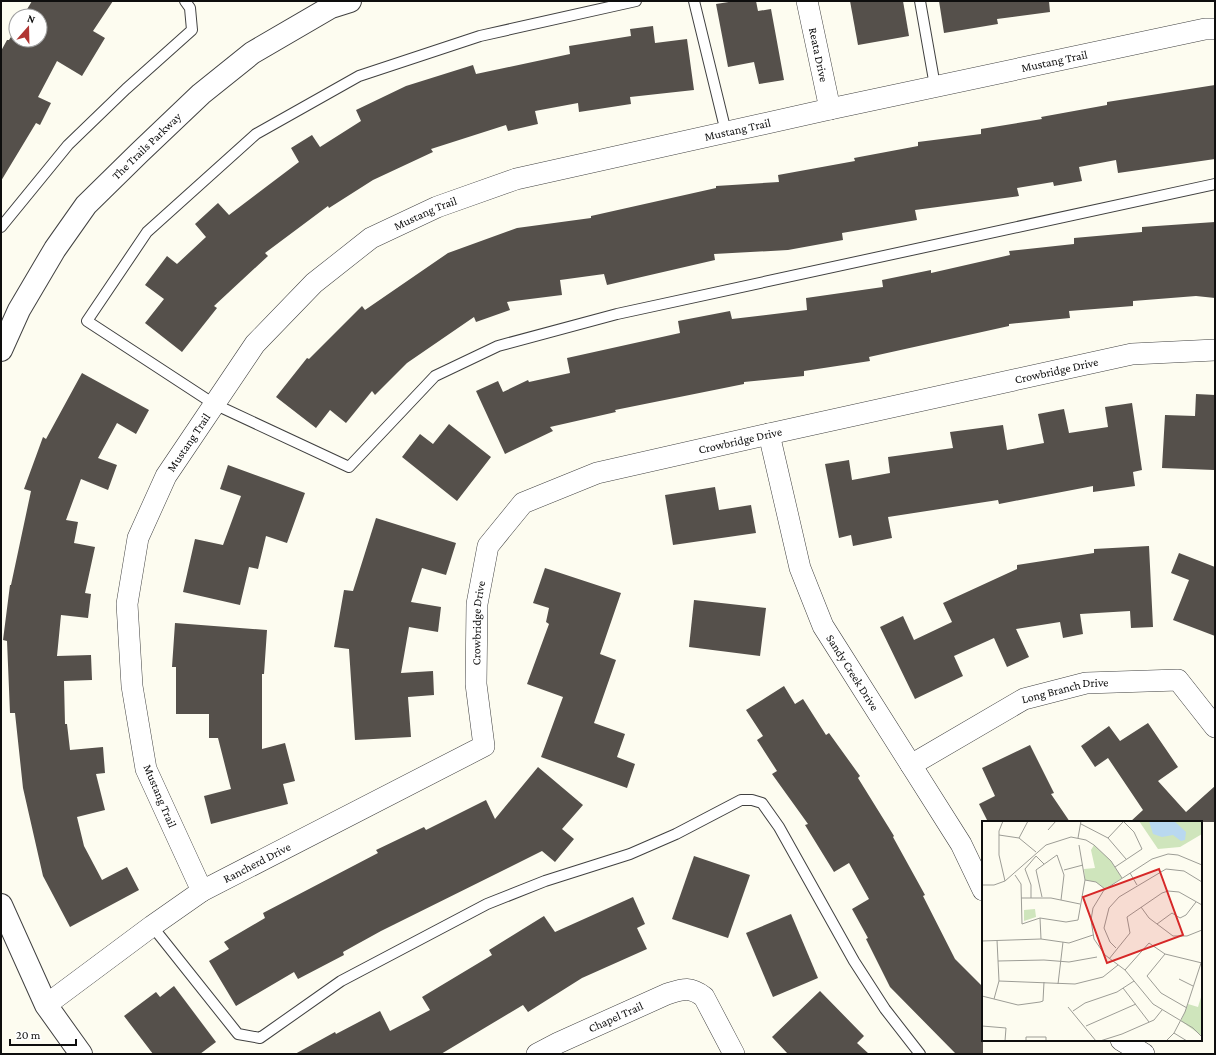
<svg xmlns="http://www.w3.org/2000/svg" width="1216" height="1055" font-family="'Crimson Pro',serif">
  <rect width="100%" height="100%" fill="#fdfcf0"/>
  <g fill="#55504b">
    <polygon points="32,1 113,1 93,31 105,38 82,76 57,61 38,97 51,103 40,125 36,123 1,181 1,51 7,40 9,40 16,29 16,40 40,40 40,16 23,16"/>
    <polygon points="735,1 756,1 758,11 771,9 784,80 759,84 754,62 728,67 716,4"/>
    <polygon points="850,1 903,1 909,36 858,45"/>
    <polygon points="939,1 1049,1 1050,12 997,19 998,24 944,33"/>
    <polygon points="653,26 655,43 687,39 694,90 630,97 631,104 579,112 578,103 535,111 538,124 508,131 506,125 431,149 433,152 373,180 329,208 328,206 265,253 268,256 214,306 217,308 182,352 145,323 164,299 145,285 167,256 177,264 206,237 195,224 218,203 229,215 299,162 291,148 312,135 320,147 361,121 356,110 406,86 473,65 476,74 570,54 569,46 631,36 630,29"/>
    <polygon points="1215,85 1215,159 1118,173 1116,160 1079,167 1082,181 1054,186 1053,182 1017,188 1019,196 915,210 917,220 842,233 843,240 788,250 714,254 715,260 607,285 604,274 560,280 562,295 507,302 510,310 476,322 474,317 407,363 375,395 372,391 346,423 330,410 316,428 276,397 307,358 309,359 362,306 365,310 448,253 517,228 591,218 591,216 716,188 716,186 779,182 778,175 855,161 854,158 918,146 918,142 981,134 981,129 1042,119 1041,117 1107,105 1107,102"/>
    <polygon points="1215,222 1215,298 1196,296 1133,301 1133,306 1069,311 1070,318 1009,324 1009,326 869,357 870,361 804,371 804,376 744,382 744,384 615,410 616,412 550,427 553,431 505,454 476,391 498,381 503,392 528,380 529,382 570,373 567,358 680,333 678,321 730,311 732,319 807,310 806,298 883,287 882,280 931,270 931,273 1010,255 1009,251 1074,244 1074,238 1142,232 1142,227"/>
    <polygon points="82,373 149,410 136,434 117,423 98,458 117,465 108,490 81,479 66,520 78,522 74,543 95,547 85,593 91,594 88,618 61,615 57,656 91,655 92,680 64,681 65,724 67,724 70,750 103,747 105,773 96,774 105,810 77,817 84,846 102,880 127,867 139,890 70,927 43,876 23,788 15,713 10,713 7,641 3,640 10,585 11,585 31,491 24,489 43,437 46,439"/>
    <polygon points="1196,394 1215,395 1214,470 1162,468 1165,415 1195,416"/>
    <polygon points="1132,403 1142,470 1133,472 1135,486 1093,492 1093,486 999,504 998,500 888,517 892,538 853,546 851,535 839,538 825,464 849,460 852,480 890,473 888,457 953,448 950,432 1003,425 1007,450 1044,443 1038,414 1064,409 1069,433 1108,427 1105,407"/>
    <polygon points="449,424 491,457 457,501 402,457 420,434 433,444"/>
    <polygon points="228,465 305,493 287,543 266,536 258,569 249,567 240,605 183,592 195,539 223,545 241,496 220,489"/>
    <polygon points="715,487 719,510 751,505 756,533 673,545 665,495"/>
    <polygon points="376,518 456,543 446,575 422,568 411,602 441,607 438,632 409,627 401,673 433,671 434,695 408,697 411,737 355,740 349,649 334,647 344,590 353,591"/>
    <polygon points="1149,546 1153,627 1131,628 1130,611 1080,614 1083,634 1063,638 1060,622 1016,629 1029,657 1007,667 994,638 954,656 963,676 915,699 880,627 903,616 914,640 952,622 943,603 1017,569 1017,565 1094,553 1094,549"/>
    <polygon points="1179,553 1215,567 1215,636 1173,620 1189,580 1171,573"/>
    <polygon points="545,568 621,593 600,654 616,660 594,723 625,734 617,757 635,764 627,788 541,757 563,697 527,684 549,624 546,622 549,608 533,603"/>
    <polygon points="694,600 766,608 760,656 689,647"/>
    <polygon points="175,623 267,630 264,674 262,674 262,749 285,743 295,781 283,784 288,804 211,824 204,796 231,789 218,738 209,738 209,714 176,714 176,667 172,667"/>
    <polygon points="784,686 795,704 803,699 826,735 829,733 860,776 858,778 894,836 893,837 925,895 923,896 955,959 983,987 983,1054 956,1054 890,987 866,939 868,938 852,909 869,899 849,863 834,872 805,825 808,824 772,774 777,771 757,740 763,736 746,710"/>
    <polygon points="1148,723 1178,767 1158,781 1186,812 1215,786 1215,822 1130,822 1143,810 1108,758 1095,767 1081,746 1109,726 1120,741"/>
    <polygon points="1030,745 1054,793 1051,794 1070,822 988,822 979,804 995,796 982,768"/>
    <polygon points="538,767 583,805 562,829 574,839 555,862 542,851 381,931 343,952 344,955 298,979 294,972 236,1006 209,961 229,949 224,942 265,918 263,913 378,853 376,850 424,827 426,830 486,800 495,819"/>
    <polygon points="694,856 750,875 728,938 672,919"/>
    <polygon points="633,897 645,924 637,928 647,949 582,978 528,1012 523,1005 441,1054 295,1054 335,1032 336,1034 380,1011 390,1031 430,1010 422,997 492,955 489,950 544,916 555,932"/>
    <polygon points="791,914 818,978 773,997 746,933"/>
    <polygon points="174,986 216,1042 200,1054 153,1054 124,1016 156,992 160,997"/>
    <polygon points="820,991 864,1036 857,1043 869,1054 788,1054 772,1037"/>
  </g>
  <g fill="none" stroke-linecap="round" stroke-linejoin="round">
    <defs>
      <g id="service">
        <polyline points="636,1 480,36 359,76 256,134 147,232 87,321 214,404 349,467 435,376 498,346 617,314 1215,184"/>
        <polyline points="694,1 726,132"/>
        <polyline points="920,1 935,86"/>
        <polyline points="1,227 68,145 126,89 192,30 190,8 185,1"/>
        <polyline points="152,926 238,1034 260,1038 341,981 487,904 545,881 630,854 676,834 741,800 752,800 762,803 779,827 854,961 885,1009 920,1054"/>
      </g>
      <g id="minor">
        <path id="s1" d="M807,1L830,109"/>
        <path id="s2" d="M769,434L800,568L823,626L961,844L983,890"/>
        <path id="s3" d="M911,765L1024,699L1086,683L1178,680L1215,727"/>
        <path id="s4" d="M202,891L146,769L132,686L127,604L138,538L166,476L255,344L314,283L371,238L437,207L516,179L830,109L1205,29H1215"/>
        <path id="s5" d="M46,1005L152,926L202,891L484,746L476,684L477,604L488,546L523,503L597,473L769,434L1132,354L1215,350"/>
        <polyline points="1121,1040 1144,1054"/>
        <path id="s6" d="M537,1054L558,1043L667,994C683,989 690,986 704,997L734,1054"/>
      </g>
      <g id="tertiary">
        <path id="s7" d="M1,350L19,310L55,249L86,205L139,153L201,94L252,53L331,7L350,1"/>
        <polyline points="1,905 46,1005 81,1054"/>
      </g>
    </defs>
    <use href="#service" stroke="#414141" stroke-width="12"/>
    <use href="#minor" stroke="#414141" stroke-width="22"/>
    <use href="#tertiary" stroke="#414141" stroke-width="24"/>
    <use href="#service" stroke="#fff" stroke-width="10"/>
    <use href="#minor" stroke="#fff" stroke-width="21"/>
    <use href="#tertiary" stroke="#fff" stroke-width="22"/>
  </g>
  <g text-anchor="middle" dominant-baseline="central" stroke-width="4" stroke-linejoin="round" paint-order="stroke">
    <g font-size="12" fill="#0e0e0e" stroke="#fff">
      <text stroke="none"><textPath href="#s1" startOffset="55">Reata Drive</textPath></text>
      <text stroke="none"><textPath href="#s4" startOffset="1460">Mustang Trail</textPath></text>
      <text stroke="none"><textPath href="#s4" startOffset="1136">Mustang Trail</textPath></text>
      <text stroke="none"><textPath href="#s7" startOffset="253">The Trails Parkway</textPath></text>
      <text stroke="none"><textPath href="#s4" startOffset="812">Mustang Trail</textPath></text>
      <text stroke="none"><textPath href="#s5" startOffset="1318">Crowbridge Drive</textPath></text>
      <text stroke="none"><textPath href="#s5" startOffset="994">Crowbridge Drive</textPath></text>
      <text stroke="none"><textPath href="#s4" startOffset="476">Mustang Trail</textPath></text>
      <text stroke="none"><textPath href="#s5" startOffset="634">Crowbridge Drive</textPath></text>
      <text stroke="none"><textPath href="#s2" startOffset="255">Sandy Creek Drive</textPath></text>
      <text stroke="none"><textPath href="#s3" startOffset="173">Long Branch Drive</textPath></text>
      <text transform="translate(160 796) rotate(67)">Mustang Trail</text>
      <text stroke="none"><textPath href="#s5" startOffset="255">Rancherd Drive</textPath></text>
      <text stroke="none"><textPath href="#s6" startOffset="87">Chapel Trail</textPath></text>
    </g>
  </g>
  <g transform="translate(982 821)">
    <rect width="220" height="220" fill="#fdfcf0"/>
    <path d="M157,0H220V13L198,26L176,28ZM112,24L129,40L140,57L123,68L114,61L103,59L102,48L113,47L109,29ZM53,88L54,96L42,100V89ZM220,173V215L199,200L206,183L216,186Z" fill="#cfe5bc"/>
    <path d="M167,0H192L204,11L203,19L199,20L191,14L180,16L171,13Z" fill="#b9d8f0"/>
    <path fill="none" stroke="#9d9d96" stroke-width="1" d="M21,0L17,10V34L23,60M99,3L126,17L144,38M66,9L74,0M17,14L37,17L54,31M37,17L46,0M96,17L99,0M126,17L141,1M220,44L196,34L186,33L170,38L122,69L111,87L109,99L112,118L123,134L143,149L171,183L211,207L220,216M133,46L160,28L152,11L141,0M82,49L101,44M148,52L155,64M33,54L39,63L40,103L58,97L84,101L96,99L103,59L97,24M103,59L114,61L123,68M0,64H12L23,60L64,24L89,16L104,19L112,24L129,40L140,57M60,76L54,49L75,34L82,54L79,79M39,77H69L98,83M49,77V64L43,48L54,35L62,43M159,86L167,97L191,115H205L220,109M58,97L59,118M175,103L190,92L198,97L204,94L214,81M0,120L59,118L87,122L111,114M134,127L128,121L122,107L127,87L137,76L184,48L202,50L220,61M183,133L165,155L179,172L205,187M127,138L148,112L145,96L180,72L186,70L197,71L220,84M16,140L62,139L87,141L115,136M143,149L167,122L183,133L220,142M197,158L211,165M17,160L93,163L121,156L136,144M76,163L81,121M141,167L167,201M0,175L36,184L58,181L61,180L62,161M12,178L17,160L15,119M86,186L114,220M91,190L103,182L135,171L152,160M0,205L24,207L23,220M104,205L154,183M192,212L205,220M44,220V216H64V220M118,220L140,213L172,199L180,189M184,220L192,212L203,191L220,139"/>
    <path fill="#d62828" fill-opacity="0.15" stroke="#d62828" stroke-width="2" d="M177,48L201,114L125,142L101,76Z"/>
    <rect width="220" height="220" fill="none" stroke="#0e0e0e" stroke-width="2"/>
  </g>
  <rect width="1216" height="1055" fill="none" stroke="#0e0e0e" stroke-width="4"/>
  <g transform="translate(28 28) rotate(20)"><circle r="19" fill="#ffffff" stroke="#9f9f9f"/>
  <path d="M0-3L7 15L0 10L-7 15Z" fill="#b03533"/>
  <text y="-6" font-size="11" font-weight="bold" text-anchor="middle" fill="#0e0e0e">N</text>
  </g>
  <path d="M10 1039v6h66v-6" fill="none" stroke="#0e0e0e" stroke-width="2"/>
  <text x="16" y="1039" font-size="12" fill="#0e0e0e" stroke="#ffffff" stroke-width="3" paint-order="stroke">20 m</text>
</svg>
